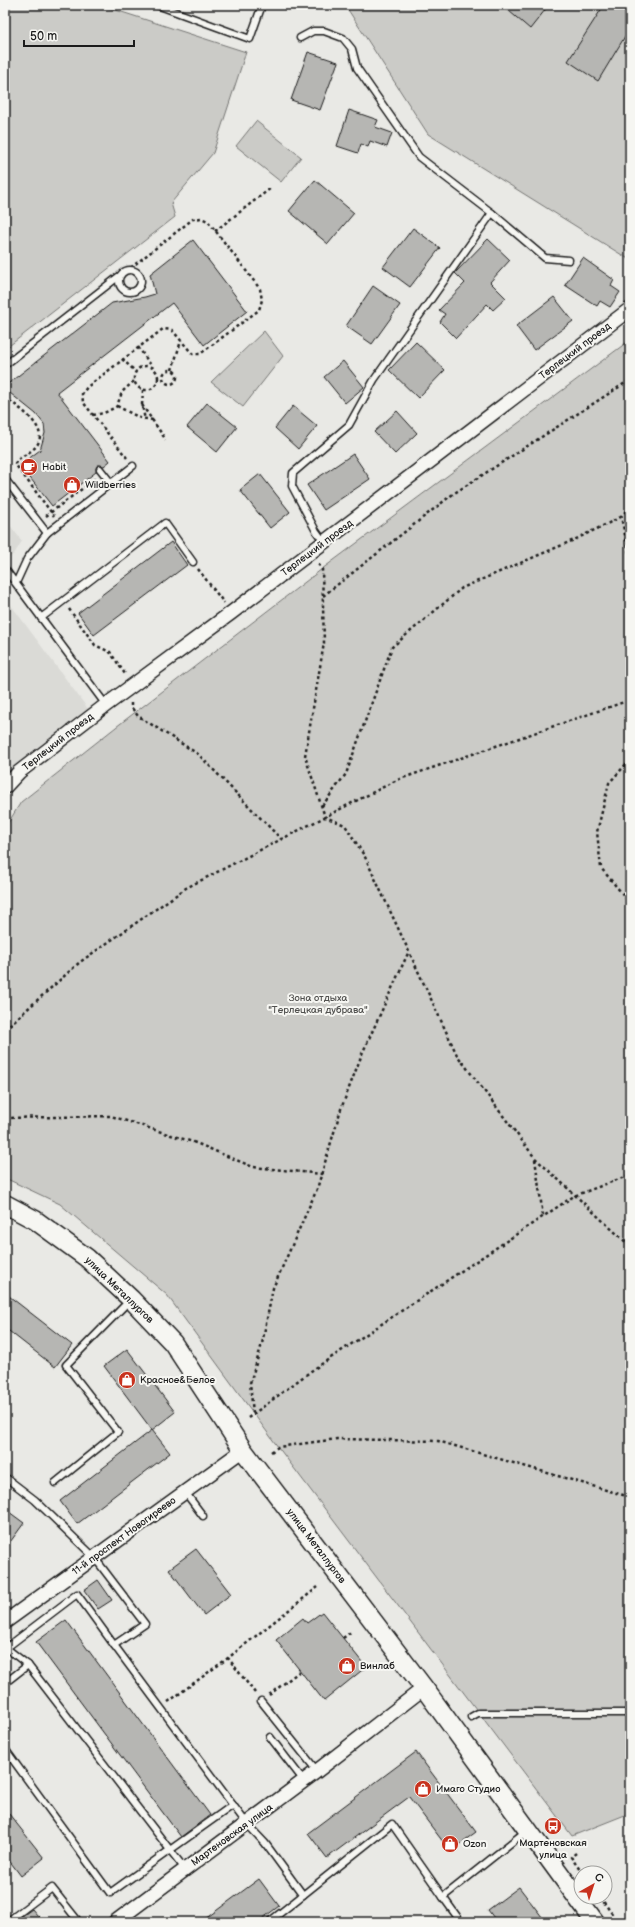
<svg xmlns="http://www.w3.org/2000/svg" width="635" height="1927" font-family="'Balsamiq Sans',sans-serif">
  <rect width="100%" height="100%" fill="#e9e9e5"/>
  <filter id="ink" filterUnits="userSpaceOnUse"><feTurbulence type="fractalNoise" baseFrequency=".025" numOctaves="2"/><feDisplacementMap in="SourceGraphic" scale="8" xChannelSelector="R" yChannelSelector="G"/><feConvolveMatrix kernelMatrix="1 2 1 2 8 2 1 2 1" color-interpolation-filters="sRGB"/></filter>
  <g filter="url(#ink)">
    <g fill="#dadad6">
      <polygon points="5,519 22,541 14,554 5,561"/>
      <polygon points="5,597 88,709 5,773"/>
    </g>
    <g fill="#cbcbc7" stroke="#747472">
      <polygon points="5,5 100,5 246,52 213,153 171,203 175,217 5,349"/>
      <polygon points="345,5 630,5 630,260 428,134"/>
      <polygon points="256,121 301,157 281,182 236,146"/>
      <polygon points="264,331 283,356 243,407 211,382"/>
      <polygon points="630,340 630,1813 572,1836 278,1447 167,1295 60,1204 5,1178 5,828 21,802 116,727 322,569"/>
    </g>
    <g fill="#b6b6b3" stroke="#1c1c1c">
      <polygon points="502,5 549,5 530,29"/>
      <polygon points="604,5 616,5 630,13 630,28 598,81 568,61"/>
      <polygon points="308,52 338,62 320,110 291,100"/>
      <polygon points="349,110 378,120 375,127 392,133 387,147 370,141 368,147 361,144 358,153 337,146"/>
      <polygon points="315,180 354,213 328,244 289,211"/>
      <polygon points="413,228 440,248 410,287 383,267"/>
      <polygon points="488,239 510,260 490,282 506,298 493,310 487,304 456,338 440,322 445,314 439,310 465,283 455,273"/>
      <polygon points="193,240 247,311 204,345 172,303 57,392 110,461 104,466 98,465 96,468 96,472 52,506 20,465 40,450 45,433 44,424 36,414 5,389 5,386 112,303 145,297 155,294 150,274"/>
      <polygon points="583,258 614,280 611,286 620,292 610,307 600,301 597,306 565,285"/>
      <polygon points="373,286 400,305 372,344 346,326"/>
      <polygon points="554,297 573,321 534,350 516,326"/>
      <polygon points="416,342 445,370 418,398 389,370"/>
      <polygon points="343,361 364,387 345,403 324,377"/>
      <polygon points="207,403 237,427 217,452 187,427"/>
      <polygon points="293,406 317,426 298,449 275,428"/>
      <polygon points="397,411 417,433 395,454 374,432"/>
      <polygon points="353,454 370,479 324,510 307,485"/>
      <polygon points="260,474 290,512 270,528 240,490"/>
      <polygon points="171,542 187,565 94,635 78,613"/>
      <polygon points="5,1293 72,1345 55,1367 5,1328"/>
      <polygon points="127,1349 175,1412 152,1430 104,1366"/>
      <polygon points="152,1430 170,1453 77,1524 60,1501"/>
      <polygon points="5,1509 24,1523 5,1549"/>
      <polygon points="196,1549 231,1594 204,1615 169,1569"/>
      <polygon points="98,1580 112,1600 98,1609 84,1590"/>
      <polygon points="322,1612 366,1667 324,1701 276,1640 303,1618 307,1623"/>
      <polygon points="66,1620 210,1815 181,1837 36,1642"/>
      <polygon points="416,1752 476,1832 450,1851 409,1797 327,1858 308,1833"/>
      <polygon points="5,1809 44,1858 21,1876 5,1855"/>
      <polygon points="259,1879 279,1906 258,1922 201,1922"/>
      <polygon points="519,1887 546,1922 497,1922 488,1910"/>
      <polygon points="32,1909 43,1922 14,1922"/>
    </g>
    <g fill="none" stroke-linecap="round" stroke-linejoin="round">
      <defs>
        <g id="lane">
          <polyline points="157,5 250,39 262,5"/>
          <polyline points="300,38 313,31 324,31 343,38 352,49 357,68 419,157 492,213 374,380 349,425 293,473 292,486 316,531 324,542"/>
          <polyline points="492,213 545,258 569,260"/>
          <circle cx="130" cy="281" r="11"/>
          <polyline points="5,365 118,277"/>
          <polyline points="100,469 111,483"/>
          <polyline points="5,479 47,533 133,466"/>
          <polyline points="5,569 106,705"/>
          <polyline points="16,583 27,559 47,533"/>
          <polyline points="41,618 165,523 193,562"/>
          <polyline points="5,1477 35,1500 94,1557 145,1624 114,1645 247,1824 265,1843 303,1895 269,1922"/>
          <polyline points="55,1483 118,1432 66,1365 130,1300"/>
          <polyline points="185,1492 203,1516"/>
          <polyline points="5,1647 28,1665"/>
          <polyline points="6,1648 77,1594 114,1645"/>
          <polyline points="5,1683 28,1665 170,1850 233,1805"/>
          <polyline points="261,1701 317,1771"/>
          <polyline points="471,1717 478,1713 630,1713"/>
          <polyline points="270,1737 304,1781"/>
          <polyline points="5,1749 110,1893 170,1850 185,1869"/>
          <polyline points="303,1895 392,1824 443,1897 526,1831"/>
          <polyline points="443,1897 461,1922"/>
          <polyline points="7,1922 52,1888 79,1922"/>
        </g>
        <g id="street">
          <polyline points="5,787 19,772 106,705 231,613 630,309"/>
          <polyline points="5,1622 243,1450"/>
          <polyline points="115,1922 317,1771 424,1688"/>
        </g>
        <polyline id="secondary" points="5,1204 35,1220 87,1258 131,1299 173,1343 243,1450 424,1688 595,1922"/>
      </defs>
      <use href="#lane" stroke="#1c1c1c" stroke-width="9"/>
      <use href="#street" stroke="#1c1c1c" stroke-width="16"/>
      <use href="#secondary" stroke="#1c1c1c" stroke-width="21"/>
      <g stroke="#1c1c1c" stroke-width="2.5" stroke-dasharray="3 3" stroke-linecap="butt">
        <polyline points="215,231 271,188"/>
        <polyline points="138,347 153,368"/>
        <polyline points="122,359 136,372"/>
        <circle cx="146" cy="378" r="12"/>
        <polyline points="172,370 181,341"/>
        <circle cx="170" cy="377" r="7"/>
        <polyline points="143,390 142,405 145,420"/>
        <path d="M5,397C19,408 57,432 31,451C26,455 17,458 15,464L54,516"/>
        <polyline points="142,405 166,440"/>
        <polyline points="117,406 140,418 153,420"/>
        <polyline points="93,415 104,413 114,408 117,406 122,392 134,381"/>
        <polyline points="127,458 83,402 82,394 87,387 163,329 172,330 190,351 193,354 200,354 259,310 262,300 260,289 208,221 201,218 193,219 129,269"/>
        <polyline points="630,506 621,517 630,557"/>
        <polyline points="46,516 95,479"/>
        <polyline points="318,564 322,569 324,643 305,756 325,817 345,825 365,857 457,1055 535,1158 630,1246"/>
        <polyline points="198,569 224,603"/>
        <polyline points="323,596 453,494 630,380"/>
        <polyline points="69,609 95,645 110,652 125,674"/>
        <polyline points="131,703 131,707 138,716 198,754 281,839"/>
        <polyline points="630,760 609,783 597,832 601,868 630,903"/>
        <polyline points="322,806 346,774 392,647 462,588 574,540 621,517"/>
        <polyline points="5,1029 80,962 186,888 397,780 630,700"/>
        <polyline points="5,1118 111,1116 196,1143 253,1167 322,1174"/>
        <polyline points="535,1159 543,1216"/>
        <polyline points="253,1413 250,1383 262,1344 273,1288 317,1189 341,1109 362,1054 409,951"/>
        <polyline points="248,1418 311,1371 574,1196 630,1175"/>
        <polyline points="271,1452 278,1447 337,1439 438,1441 630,1497"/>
        <polyline points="343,1638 352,1631"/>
        <polyline points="255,1693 228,1658 318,1587"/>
        <polyline points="269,1695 300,1671"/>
        <polyline points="168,1702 228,1658"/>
        <polyline points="576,1853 571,1857 582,1873"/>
        <polyline points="600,1897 618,1922"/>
      </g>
      <use href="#lane" stroke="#f6f6f2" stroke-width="6"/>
      <use href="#street" stroke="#f6f6f2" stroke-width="13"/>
      <use href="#secondary" stroke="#f6f6f2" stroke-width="18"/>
    </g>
  </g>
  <defs>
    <symbol id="cafe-disc" viewBox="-11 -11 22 22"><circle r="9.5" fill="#c8321e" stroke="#f6f6f2"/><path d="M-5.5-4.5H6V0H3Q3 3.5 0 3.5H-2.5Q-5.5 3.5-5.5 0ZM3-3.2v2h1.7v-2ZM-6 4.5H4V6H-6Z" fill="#fff"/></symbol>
    <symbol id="shop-disc" viewBox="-11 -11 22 22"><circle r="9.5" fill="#c8321e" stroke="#f6f6f2"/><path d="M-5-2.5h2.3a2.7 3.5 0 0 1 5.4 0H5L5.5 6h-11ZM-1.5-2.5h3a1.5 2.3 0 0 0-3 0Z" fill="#fff"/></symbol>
    <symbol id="bus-disc" viewBox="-11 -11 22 22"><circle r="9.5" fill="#c8321e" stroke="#f6f6f2"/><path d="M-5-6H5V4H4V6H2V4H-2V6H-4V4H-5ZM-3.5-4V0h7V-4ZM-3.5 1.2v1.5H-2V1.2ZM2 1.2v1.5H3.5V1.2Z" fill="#fff"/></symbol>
  </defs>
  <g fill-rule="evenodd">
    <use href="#cafe-disc" x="19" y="457" width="20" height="20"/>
    <use href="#shop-disc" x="62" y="475" width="20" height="20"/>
    <use href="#shop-disc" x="117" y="1370" width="20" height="20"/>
    <use href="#shop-disc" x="337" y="1656" width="20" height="20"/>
    <use href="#shop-disc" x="413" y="1779" width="20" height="20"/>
    <use href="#bus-disc" x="543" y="1816" width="20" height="20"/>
    <use href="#shop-disc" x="440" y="1834" width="20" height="20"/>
  </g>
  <g text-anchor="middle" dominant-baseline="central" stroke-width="4" stroke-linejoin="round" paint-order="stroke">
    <g font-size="10" fill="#1c1c1c" stroke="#f6f6f2">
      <text transform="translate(575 351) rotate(-37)">Терлецкий проезд</text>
      <text transform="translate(317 548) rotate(-37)">Терлецкий проезд</text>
      <text transform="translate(58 742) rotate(-38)">Терлецкий проезд</text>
      <text transform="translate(119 1290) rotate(44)">улица Металлургов</text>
      <text transform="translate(124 1536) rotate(-36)">11-й проспект Новогиреево</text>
      <text transform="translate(316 1546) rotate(53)">улица Металлургов</text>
      <text transform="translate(232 1835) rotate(-36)">Мартеновская улица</text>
    </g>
    <g font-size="10" fill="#1c1c1c" stroke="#f6f6f2" text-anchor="start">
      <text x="42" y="467">Habit</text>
      <text x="85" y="485">Wildberries</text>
      <text x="140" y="1380">Красное&amp;Белое</text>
      <text x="360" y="1666">Винлаб</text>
      <text x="436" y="1789">Имаго Студио</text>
      <text x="553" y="1843" text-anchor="middle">Мартеновская<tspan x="553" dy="12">улица</tspan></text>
      <text x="463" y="1844">Ozon</text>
    </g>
    <g font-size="10" fill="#51514f" stroke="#f6f6f2">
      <text x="318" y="998">Зона отдыха<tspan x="318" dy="12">"Терлецкая дубрава"</tspan></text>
    </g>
  </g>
  <rect width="635" height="1927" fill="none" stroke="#f6f6f2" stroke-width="20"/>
  <rect x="10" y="10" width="615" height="1907" fill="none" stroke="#1c1c1c" stroke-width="1.5" filter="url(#ink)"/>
  <g transform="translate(593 1885) rotate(39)"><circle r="19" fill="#f6f6f2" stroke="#9f9f9c"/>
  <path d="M0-3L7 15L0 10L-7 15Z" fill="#c8321e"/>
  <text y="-6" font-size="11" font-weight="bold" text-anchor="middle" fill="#1c1c1c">С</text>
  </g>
  <path d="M24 40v6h110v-6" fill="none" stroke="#1c1c1c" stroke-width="2"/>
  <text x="30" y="40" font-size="12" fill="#1c1c1c" stroke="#f6f6f2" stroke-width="3" paint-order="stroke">50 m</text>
</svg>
